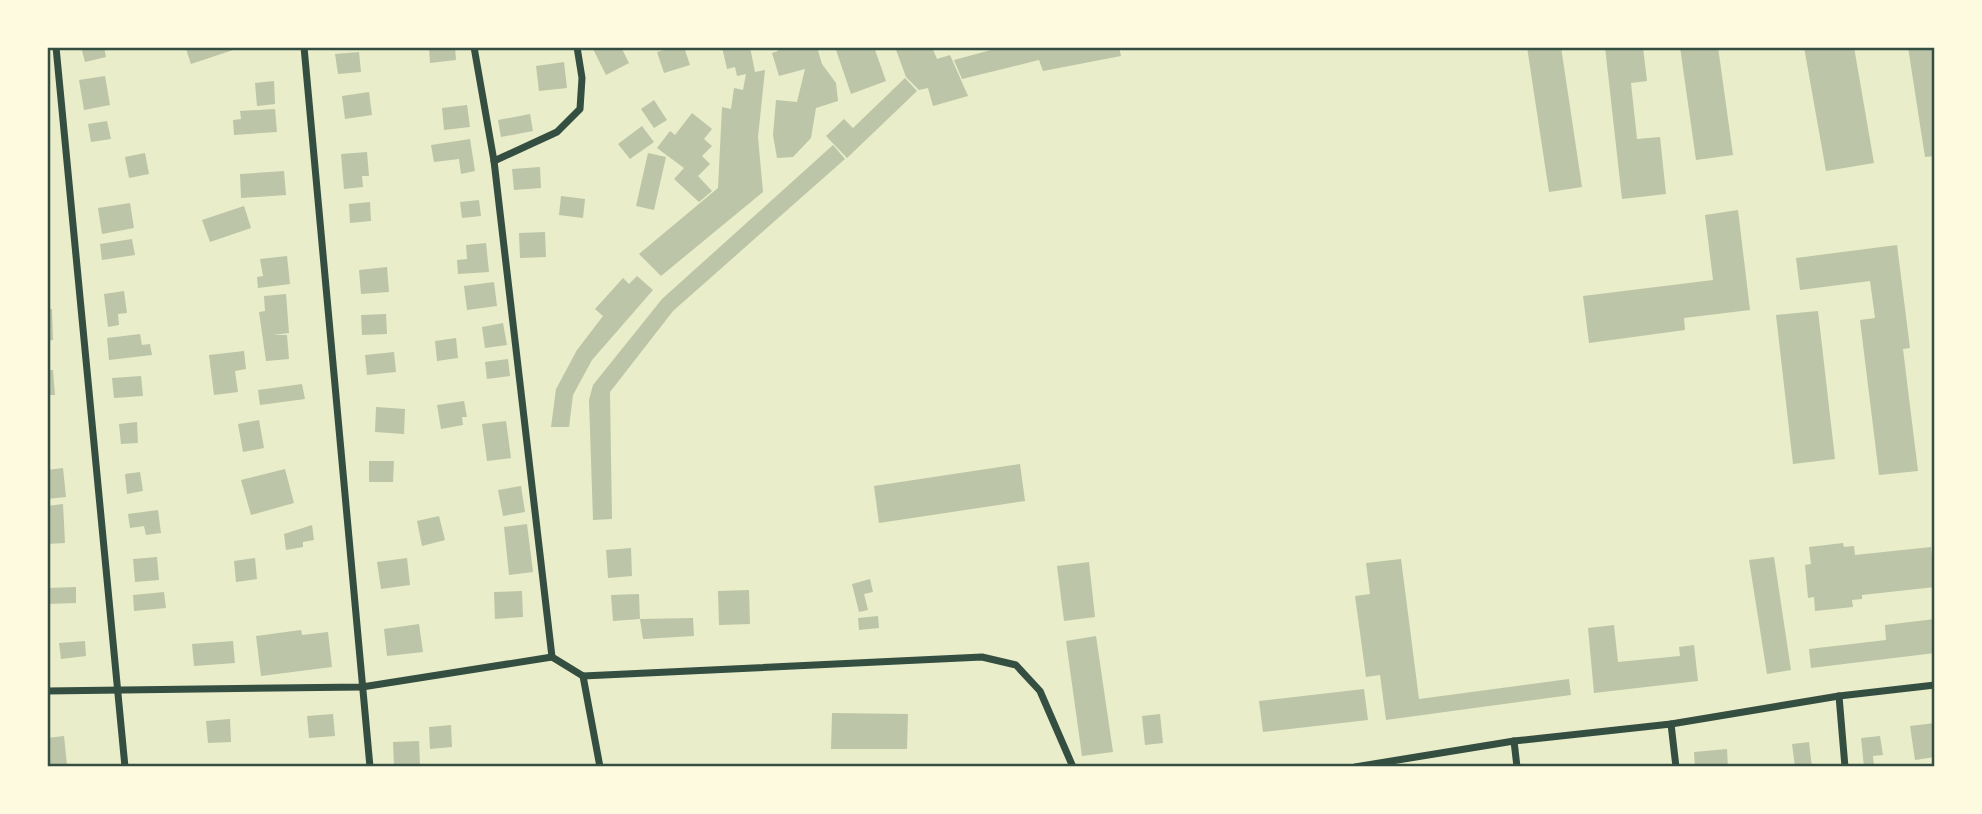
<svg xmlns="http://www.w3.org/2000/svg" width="1982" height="814" font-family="Raleway,sans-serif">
  <rect width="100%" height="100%" fill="#e9edc9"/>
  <g fill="#bcc5a7">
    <polygon points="81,47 104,47 106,57 85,62"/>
    <polygon points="189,47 239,47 239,48 191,64 186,49"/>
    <polygon points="429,47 455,47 456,60 430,63"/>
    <polygon points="597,47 621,47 629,63 606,75 593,49"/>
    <polygon points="674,47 684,47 690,65 664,73 657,52"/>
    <polygon points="722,47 750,47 755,72 765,70 758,137 763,192 661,276 639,254 718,188 722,107 731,109 734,88 743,90 746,74 737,76 735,67 727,69"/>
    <polygon points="777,47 817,47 822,64 836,83 838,101 816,108 811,138 793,157 777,158 773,135 776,100 797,102 805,69 779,76 772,53 778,51"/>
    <polygon points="835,47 874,47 886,81 851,94"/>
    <polygon points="895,47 932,47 937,59 950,55 968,96 933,106 928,88 919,90 906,77"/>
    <polygon points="1002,47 1119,47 1121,56 1043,71 1039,60 962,79 954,60"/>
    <polygon points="1527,47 1561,47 1582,187 1549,192"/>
    <polygon points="1605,47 1643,47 1647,81 1631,83 1637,139 1660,137 1666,194 1622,199"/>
    <polygon points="1680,47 1718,47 1733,155 1696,160"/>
    <polygon points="1804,47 1854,47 1874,163 1826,171"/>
    <polygon points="1908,47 1935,47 1935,156 1925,157"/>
    <polygon points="359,52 361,72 338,74 335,54"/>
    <polygon points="564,62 567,88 539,91 536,66"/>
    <polygon points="105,76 110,105 84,110 79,80"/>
    <polygon points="905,78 917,91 847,158 826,136 844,119 853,128"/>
    <polygon points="274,81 275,104 257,106 255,83"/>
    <polygon points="369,92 372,115 345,119 342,96"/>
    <polygon points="654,100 667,120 654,128 641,109"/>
    <polygon points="467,105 470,127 444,130 442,108"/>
    <polygon points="275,109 277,132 234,135 233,120 241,119 240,111"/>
    <polygon points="692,113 712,129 704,139 712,146 702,156 710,164 698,176 712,191 699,202 674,179 684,168 657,148 670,131 675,135"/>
    <polygon points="530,114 533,131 501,137 498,120"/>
    <polygon points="107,121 111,139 91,142 88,124"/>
    <polygon points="642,126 654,142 630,159 618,144"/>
    <polygon points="470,139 475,171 461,174 459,159 434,162 431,145"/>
    <polygon points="833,145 845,159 673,311 610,392 612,519 593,520 589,400 593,385 662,299"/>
    <polygon points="367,152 369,176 362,176 363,187 344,189 341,154"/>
    <polygon points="145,153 149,174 129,178 125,157"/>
    <polygon points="648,153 666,157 654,210 636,206"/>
    <polygon points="540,167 541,188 514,190 512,169"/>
    <polygon points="284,171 286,195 241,198 240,174"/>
    <polygon points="561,196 585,199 583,218 559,215"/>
    <polygon points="479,200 481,216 462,218 460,202"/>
    <polygon points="370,202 371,221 350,223 349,204"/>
    <polygon points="130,203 134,228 102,234 98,208"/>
    <polygon points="244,206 251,228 210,242 202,220"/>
    <polygon points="1738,210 1750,310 1684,318 1685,330 1589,343 1583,296 1713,280 1705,215"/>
    <polygon points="545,232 546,257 520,258 519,233"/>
    <polygon points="132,239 135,255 102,260 100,244"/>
    <polygon points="486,243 489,272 458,274 457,260 467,259 466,245"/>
    <polygon points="1897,245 1910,348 1903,349 1918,471 1879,475 1860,320 1875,318 1870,281 1800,290 1796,258"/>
    <polygon points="287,256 290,284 258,288 257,277 263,276 260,259"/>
    <polygon points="387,267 389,292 361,294 359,270"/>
    <polygon points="637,276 653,290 592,360 573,395 569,427 551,427 556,389 577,350 603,316 595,309 623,278 629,284"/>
    <polygon points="494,282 497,306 467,310 464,286"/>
    <polygon points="124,291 127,313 118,314 119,325 108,327 104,294"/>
    <polygon points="286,294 289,333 273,335 287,335 289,359 266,361 259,312 265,311 264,296"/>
    <polygon points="47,309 52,309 53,340 47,341"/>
    <polygon points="1818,311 1835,459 1793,464 1776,315"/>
    <polygon points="386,314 387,334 362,335 361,315"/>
    <polygon points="503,323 507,345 485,348 482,327"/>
    <polygon points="140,334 142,345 150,344 152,355 109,360 107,338"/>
    <polygon points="456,338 458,358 437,361 435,341"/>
    <polygon points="244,351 246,369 235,371 238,392 214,395 209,355"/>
    <polygon points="394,352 396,372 367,375 365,355"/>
    <polygon points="508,359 510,376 487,379 485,362"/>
    <polygon points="47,370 53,370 55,395 47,395"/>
    <polygon points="141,376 143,396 114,398 112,378"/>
    <polygon points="302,384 305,399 260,405 258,390"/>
    <polygon points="464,401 467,417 462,417 463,425 441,429 437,405"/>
    <polygon points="376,407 405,409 404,434 375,432"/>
    <polygon points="259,420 264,448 243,452 238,424"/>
    <polygon points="506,421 511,458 487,461 482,424"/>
    <polygon points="137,422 138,443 121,444 119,424"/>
    <polygon points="369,461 394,461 393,482 369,482"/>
    <polygon points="1020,464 1025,501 879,523 874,486"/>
    <polygon points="63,468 66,497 47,499 47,470"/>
    <polygon points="285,469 294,503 251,515 241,480"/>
    <polygon points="140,472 143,491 127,494 125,474"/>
    <polygon points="521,486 525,512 503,516 498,490"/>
    <polygon points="63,504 65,543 47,544 47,506"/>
    <polygon points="158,510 161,533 146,535 144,526 130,528 128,514"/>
    <polygon points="439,516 445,540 422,546 417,521"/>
    <polygon points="527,524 533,572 509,575 504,527"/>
    <polygon points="312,525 314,540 303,542 303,547 286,550 284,534"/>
    <polygon points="1843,543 1844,547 1854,546 1855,555 1931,547 1935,587 1862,595 1862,599 1852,600 1853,607 1815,611 1814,597 1808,598 1805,565 1811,564 1809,547"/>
    <polygon points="631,548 632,576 608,578 606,550"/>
    <polygon points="157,557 159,580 135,582 133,559"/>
    <polygon points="1774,557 1791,670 1767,674 1749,560"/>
    <polygon points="255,558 257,579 236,582 234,561"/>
    <polygon points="407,558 410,585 381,589 377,562"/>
    <polygon points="1401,559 1419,699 1569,679 1571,695 1386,720 1380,675 1366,677 1355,596 1370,594 1366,563"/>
    <polygon points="1089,562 1095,617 1064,621 1057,566"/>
    <polygon points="870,579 873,592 864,594 868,610 859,612 852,584"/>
    <polygon points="76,587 76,603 47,604 47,588"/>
    <polygon points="749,590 750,624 719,625 718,591"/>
    <polygon points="522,591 523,617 495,619 494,592"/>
    <polygon points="164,592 166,608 134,611 133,595"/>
    <polygon points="639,594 640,619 693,618 694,636 643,639 640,619 613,621 611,595"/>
    <polygon points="878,616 879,628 859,630 858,618"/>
    <polygon points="1935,619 1935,653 1811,668 1809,649 1886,640 1885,625"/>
    <polygon points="419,624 423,652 387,656 384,629"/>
    <polygon points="1614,625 1618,662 1680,656 1679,647 1694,645 1698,681 1594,693 1588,628"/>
    <polygon points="301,630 302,635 328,632 332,667 261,676 256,636"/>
    <polygon points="1096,636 1113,752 1082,756 1066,641"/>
    <polygon points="85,641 86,656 61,659 59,643"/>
    <polygon points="233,641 235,663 194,666 192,644"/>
    <polygon points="1364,689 1368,720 1263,732 1259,701"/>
    <polygon points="832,713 908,714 907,749 831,749"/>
    <polygon points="333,714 335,736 309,738 307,716"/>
    <polygon points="1160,714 1163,743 1145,745 1142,716"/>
    <polygon points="230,719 231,742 208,743 206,721"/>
    <polygon points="1935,723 1935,757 1915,760 1910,726"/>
    <polygon points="451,725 452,747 430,749 429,727"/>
    <polygon points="64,736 67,765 47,767 47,738"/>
    <polygon points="1880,736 1883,755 1873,756 1874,767 1864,767 1861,738"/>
    <polygon points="419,741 420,765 394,766 393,742"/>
    <polygon points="1809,742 1812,767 1795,767 1792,744"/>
    <polygon points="1727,749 1728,767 1695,767 1694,752"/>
  </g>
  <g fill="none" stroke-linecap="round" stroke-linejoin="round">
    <g stroke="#344e41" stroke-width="7">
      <polyline points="56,47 125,767"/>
      <polyline points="304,47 370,767"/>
      <polyline points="474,47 494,161 552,657"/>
      <polyline points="494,161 557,132 580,109 582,78 577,47"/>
      <polyline points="583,676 600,767"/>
      <polyline points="47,691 362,687 552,657 583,676 982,657 1016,665 1040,691 1073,767"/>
      <polyline points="1839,696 1845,767"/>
      <polyline points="1671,724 1676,767"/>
      <polyline points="1514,741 1517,767"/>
      <polyline points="1355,767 1514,741 1671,724 1839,696 1935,685"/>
    </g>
  </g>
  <rect width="1982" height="814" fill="none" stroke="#fefae0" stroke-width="98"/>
  <rect x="49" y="49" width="1884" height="716" fill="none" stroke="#344e41" stroke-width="2.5"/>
</svg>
